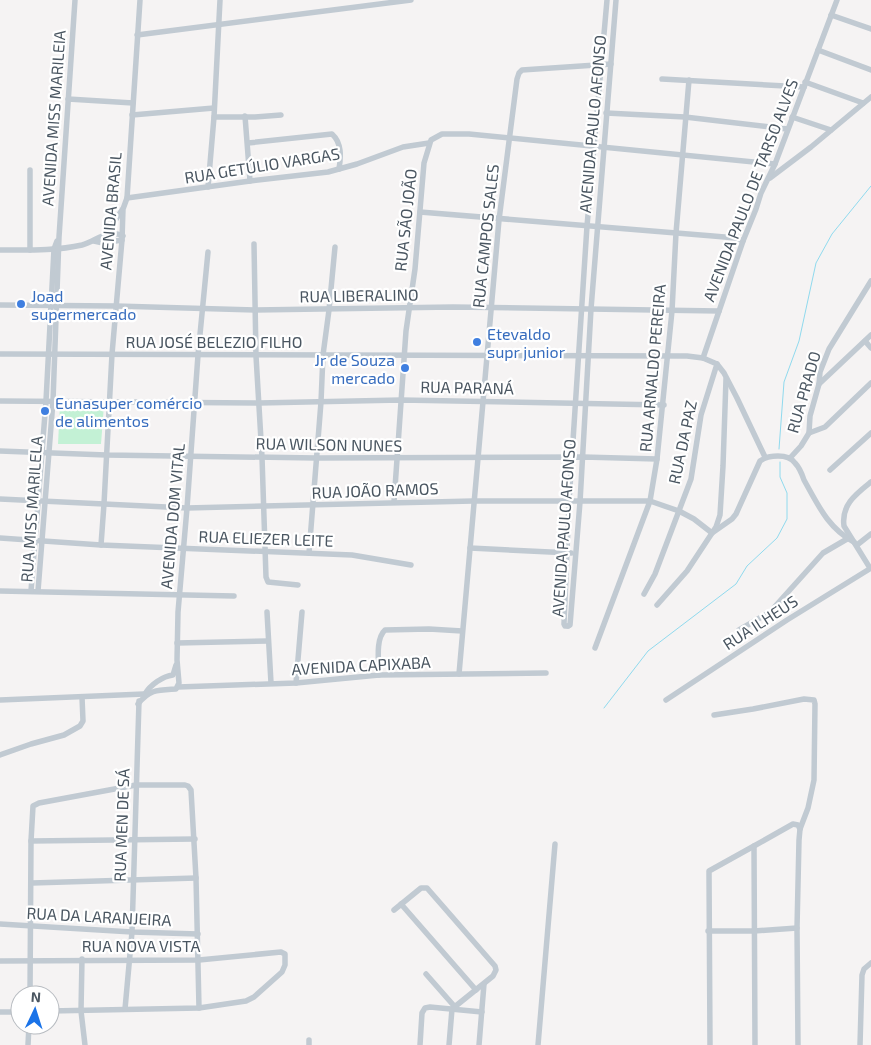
<svg xmlns="http://www.w3.org/2000/svg" width="871" height="1045" font-family="'Exo 2',sans-serif">
  <rect width="100%" height="100%" fill="#f5f3f3"/>
  <polygon fill="#c3f1d5" points="60,404 104,405 101,444 58,444"/>
  <g fill="none" stroke-linecap="round" stroke-linejoin="round">
    <g stroke="#90daee" stroke-width="1">
      <polyline points="779,449 784,382 799,341 816,263 832,234 871,186"/>
      <polyline points="604,708 648,651 736,584 747,566 777,538 787,519 787,493 780,477 780,462"/>
    </g>
    <g stroke="#c1cad2" stroke-width="5.5">
      <polyline points="831,15 871,29"/>
      <polyline points="137,35 411,0"/>
      <polyline points="818,50 871,70"/>
      <polyline points="662,79 804,87"/>
      <polyline points="805,82 863,103"/>
      <polyline points="68,99 133,103"/>
      <polyline points="606,113 685,117 787,129"/>
      <polyline points="132,115 214,108"/>
      <polyline points="245,116 250,181"/>
      <polyline points="214,117 255,117 281,115"/>
      <polyline points="792,117 831,130"/>
      <path d="M248,143L332,134C342,143 341,157 339,169"/>
      <polyline points="770,178 811,147 871,97"/>
      <polyline points="208,187 214,117 220,0"/>
      <polyline points="127,198 250,181 328,172 357,164 403,147 429,143"/>
      <polyline points="420,212 713,236 736,238 743,241"/>
      <polyline points="107,233 122,210"/>
      <polyline points="94,241 103,243 122,240"/>
      <polyline points="254,244 256,356 262,457 266,577 268,582 298,585"/>
      <path d="M0,250C27,250 56,251 82,245C97,241 107,228 123,236"/>
      <polyline points="30,250 30,170"/>
      <polyline points="0,305 116,306 255,310 453,307 719,311"/>
      <polyline points="865,341 871,348"/>
      <polyline points="0,354 687,356 703,358 743,241 756,209 761,193 775,164 837,0"/>
      <polyline points="717,364 724,373 737,398 765,457"/>
      <polyline points="819,384 871,335"/>
      <polyline points="0,401 259,403 401,400 664,405"/>
      <polyline points="809,433 825,427 871,383"/>
      <polyline points="0,451 106,455 316,458 583,457 657,459"/>
      <polyline points="790,458 801,446 809,433 810,416 819,384 820,372 829,349 871,281"/>
      <polyline points="830,470 871,433"/>
      <path d="M0,499L187,508L473,501H650L679,511L694,519L712,533L732,519L736,514L760,461C768,455 788,453 795,463C799,467 802,474 804,480C818,505 828,528 854,542"/>
      <polyline points="394,502 406,331 415,269 424,163 431,140 442,134 469,134 775,164"/>
      <polyline points="0,538 101,545 352,555 411,565"/>
      <polyline points="101,545 104,504 112,354 122,240 123,209 127,198 140,0"/>
      <polyline points="857,545 871,534"/>
      <polyline points="470,548 571,553"/>
      <polyline points="309,553 321,402 323,355 329,310 335,247"/>
      <path d="M870,568L844,526C841,505 856,494 871,482"/>
      <polyline points="0,591 234,596"/>
      <polyline points="31,591 46,401 54,249 57,241"/>
      <polyline points="38,591 53,401 59,237 75,0"/>
      <polyline points="644,594 655,574 691,479 701,415 717,364 703,358"/>
      <polyline points="657,605 687,571 716,527 720,515 723,466 726,379"/>
      <polyline points="267,612 271,683"/>
      <polyline points="568,626 565,626 564,624 569,502 587,226 607,0"/>
      <polyline points="568,626 570,625 580,502 591,309 616,0"/>
      <polyline points="739,630 770,612 823,553 847,539"/>
      <polyline points="177,643 268,641"/>
      <polyline points="595,648 650,501 657,459 672,311 676,233 689,80"/>
      <polyline points="459,674 499,220 517,79 519,73 522,70 611,64"/>
      <path d="M379,675C379,663 375,639 385,630L429,629L462,631"/>
      <polyline points="296,683 302,612"/>
      <polyline points="178,687 296,683 379,675 546,673"/>
      <path d="M145,694C150,685 163,676 173,675L176,665"/>
      <polyline points="0,700 144,694"/>
      <polyline points="666,700 787,620 871,568"/>
      <path d="M138,704C150,689 158,690 176,689L179,683L177,660L178,612L187,508L198,355L208,252"/>
      <polyline points="714,715 753,709 804,699 814,700 815,704 814,780 808,808 800,829 799,840 797,928 798,1045"/>
      <polyline points="0,755 31,744 64,735 80,726 83,721 82,697"/>
      <polyline points="31,841 195,839"/>
      <polyline points="32,883 196,878"/>
      <polyline points="401,904 476,990"/>
      <polyline points="394,910 421,888 427,888 495,966 496,970 493,976 452,1009 449,1045"/>
      <polyline points="0,924 132,932 198,934"/>
      <polyline points="708,931 754,931 797,928"/>
      <polyline points="82,959 81,1011 85,1045"/>
      <polyline points="0,961 199,960 281,952 285,954 285,965 282,972 254,997 246,1001 199,1008 50,1011"/>
      <polyline points="426,974 455,1007"/>
      <polyline points="30,995 31,841 33,806 39,803 136,785 185,785 188,786 191,790 196,878 199,1008"/>
      <polyline points="125,1009 132,932 139,701"/>
      <polyline points="0,1012 20,1012"/>
      <polyline points="28,1045 29,1025"/>
      <polyline points="309,1045 309,1040"/>
      <polyline points="420,1045 422,1013 425,1008 430,1007 482,1012"/>
      <polyline points="479,1045 484,984"/>
      <polyline points="538,1045 555,844"/>
      <polyline points="710,1045 709,871 754,846"/>
      <polyline points="755,1045 754,846 793,824 798,825 800,829"/>
      <polyline points="860,1045 862,975 864,969 871,963"/>
    </g>
  </g>
  <g fill="#3f7fe0" stroke="#fff" stroke-width="2">
    <circle cx="21" cy="304" r="5"/>
    <circle cx="477" cy="342" r="5"/>
    <circle cx="405" cy="368" r="5"/>
    <circle cx="45" cy="411" r="5"/>
  </g>
  <g text-anchor="middle" dominant-baseline="central" stroke-width="4.5" stroke-linejoin="round" paint-order="stroke">
    <g font-size="16" fill="#4a5661" stroke="#fff">
      <text transform="translate(53 118) rotate(-86)">AVENIDA MISS MARILEIA</text>
      <text transform="translate(592 124) rotate(-85)">AVENIDA PAULO AFONSO</text>
      <text transform="translate(262 165) rotate(-9)">RUA GETÚLIO VARGAS</text>
      <text transform="translate(750 190) rotate(-69)">AVENIDA PAULO DE TARSO ALVES</text>
      <text transform="translate(110 211) rotate(-85)">AVENIDA BRASIL</text>
      <text transform="translate(405 220) rotate(-84)">RUA SÃO JOÃO</text>
      <text transform="translate(485 236) rotate(-84)">RUA CAMPOS SALES</text>
      <text transform="translate(359 295) rotate(-1)">RUA LIBERALINO</text>
      <text x="214" y="341">RUA JOSÉ BELEZIO FILHO</text>
      <text transform="translate(652 368) rotate(-85)">RUA ARNALDO PEREIRA</text>
      <text transform="translate(467 387) rotate(1)">RUA PARANÁ</text>
      <text transform="translate(803 392) rotate(-74)">RUA PRADO</text>
      <text transform="translate(682 442) rotate(-78)">RUA DA PAZ</text>
      <text transform="translate(329 444) rotate(1)">RUA WILSON NUNES</text>
      <text transform="translate(375 490) rotate(-2)">RUA JOÃO RAMOS</text>
      <text transform="translate(31 509) rotate(-86)">RUA MISS MARILELA</text>
      <text transform="translate(172 516) rotate(-85)">AVENIDA DOM VITAL</text>
      <text transform="translate(563 528) rotate(-86)">AVENIDA PAULO AFONSO</text>
      <text transform="translate(266 538) rotate(2)">RUA ELIEZER LEITE</text>
      <text transform="translate(760 622) rotate(-33)">RUA ILHEUS</text>
      <text transform="translate(361 665) rotate(-3)">AVENIDA CAPIXABA</text>
      <text transform="translate(121 825) rotate(-88)">RUA MEN DE SÁ</text>
      <text transform="translate(99 916) rotate(3)">RUA DA LARANJEIRA</text>
      <text x="141" y="945">RUA NOVA VISTA</text>
    </g>
    <g font-size="16" fill="#366cbe" stroke="#fff" text-anchor="start">
      <text x="31" y="295">Joad<tspan x="31" dy="18">supermercado</tspan></text>
      <text x="487" y="333">Etevaldo<tspan x="487" dy="18">supr junior</tspan></text>
      <text x="395" y="359" text-anchor="end">Jr de Souza<tspan x="395" dy="18">mercado</tspan></text>
      <text x="55" y="402">Eunasuper comércio<tspan x="55" dy="18">de alimentos</tspan></text>
    </g>
  </g>
  <g transform="translate(35 1010) rotate(4)"><circle r="24" fill="#ffffff" stroke="#b7bbc0"/>
  <path d="M0-4L9 19L0 12L-9 19Z" fill="#1a73e8"/>
  <text y="-8" font-size="14" font-weight="bold" text-anchor="middle" fill="#4a5661">N</text>
  </g>
</svg>
